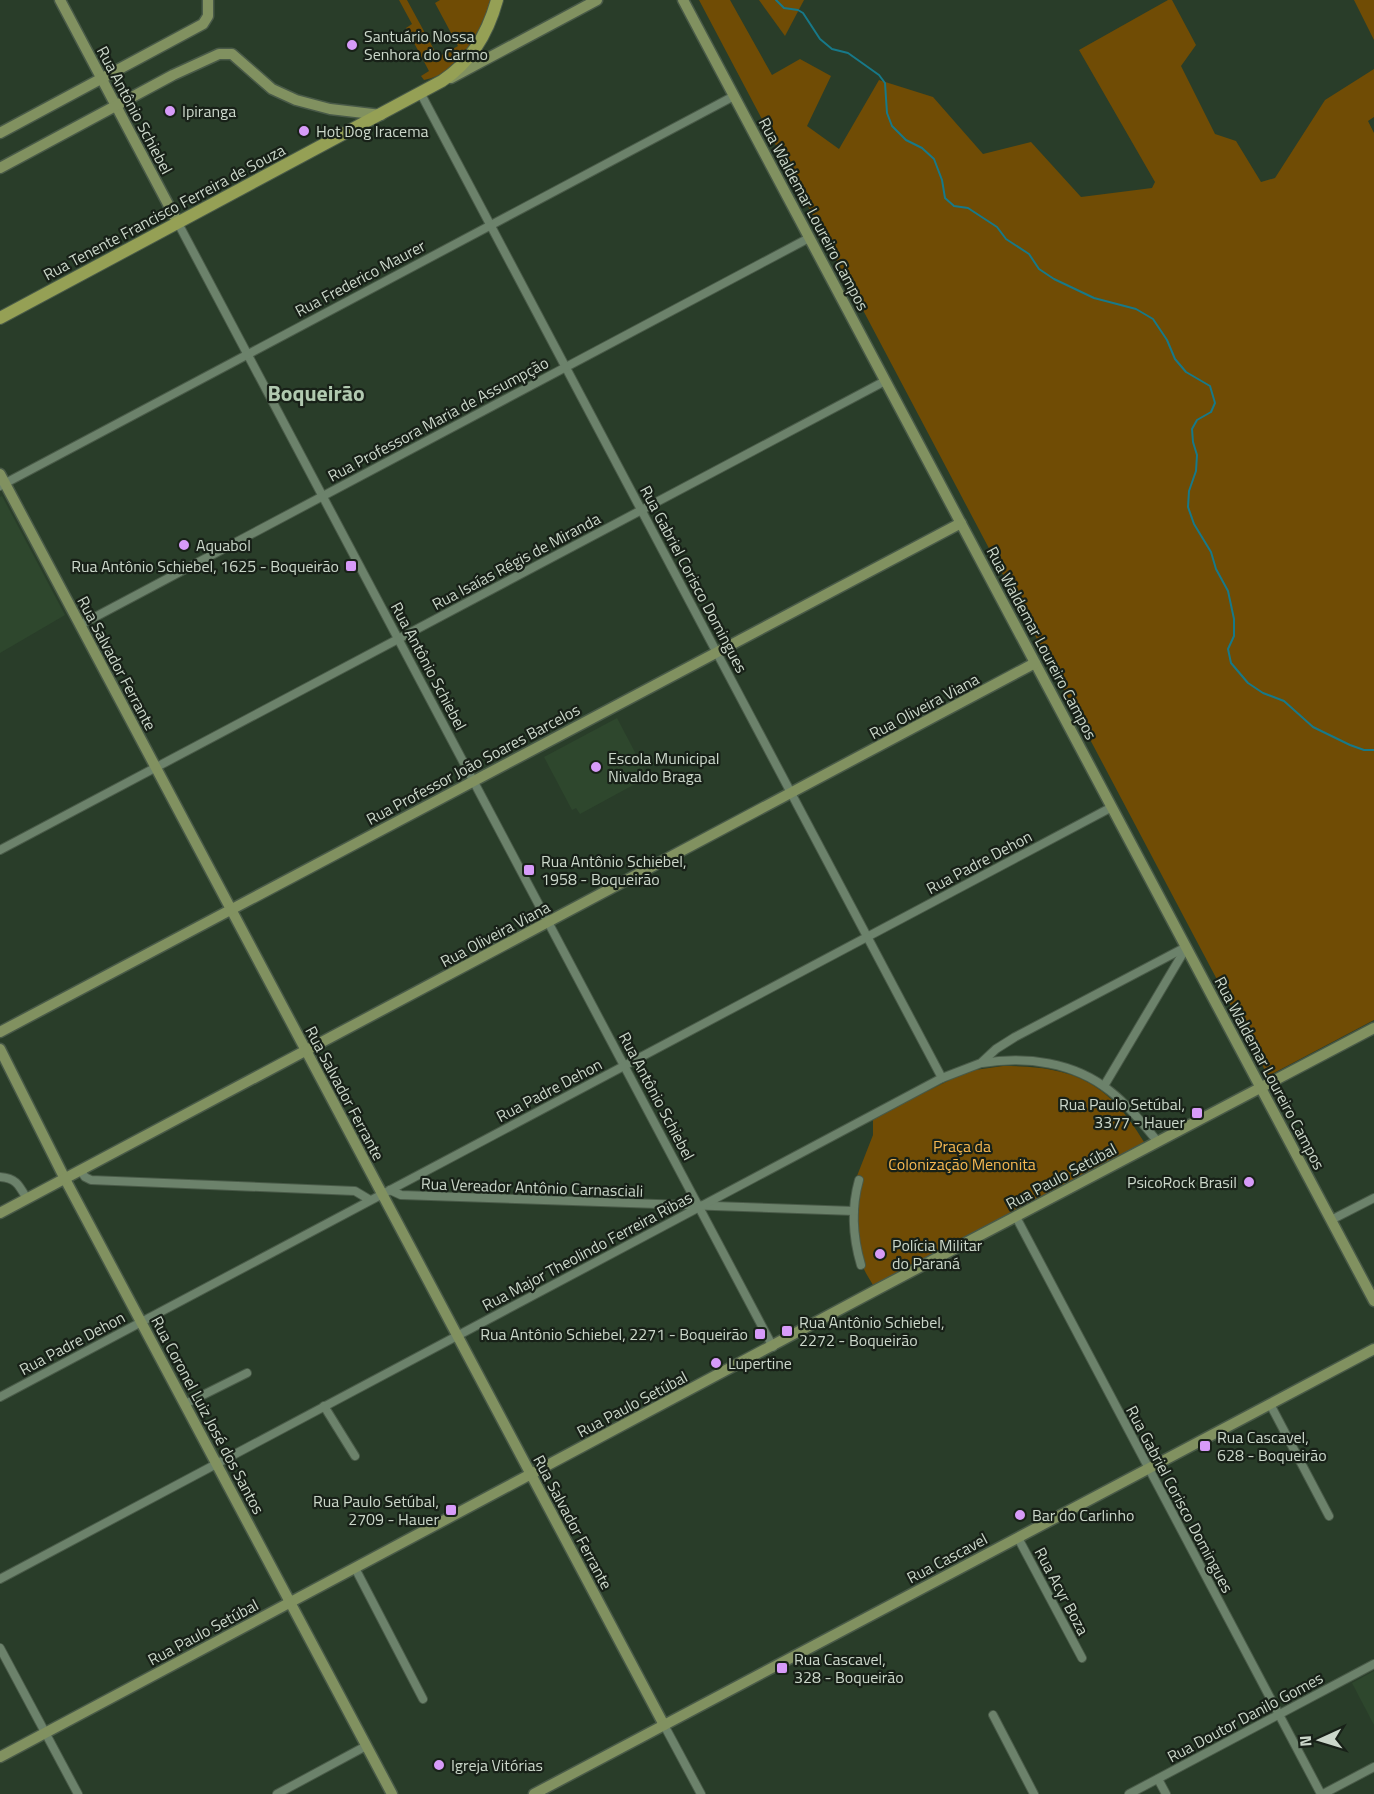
<svg xmlns="http://www.w3.org/2000/svg" width="1374" height="1794" font-family="'Titillium Web',sans-serif">
  <rect width="100%" height="100%" fill="#293d29"/>
  <g fill="#2e472d">
    <polygon points="2,496 65,615 0,653 0,497"/>
    <polygon points="617,718 648,777 580,814 576,808 572,810 544,757"/>
    <polygon points="1374,1671 1374,1725 1352,1683"/>
  </g>
  <g fill="#704c05">
    <path d="M399,0H407L438,57L458,46L435,3L440,0H495C480,32 463,73 424,80L421,76L429,71L406,28L412,24Z"/>
    <polygon points="699,0 730,0 772,75 800,59 831,76 807,126 839,149 879,80 933,97 983,154 1031,142 1081,197 1152,188 1155,182 1079,50 1168,0 1172,0 1196,45 1181,66 1215,134 1236,141 1261,182 1275,178 1325,100 1374,69 1374,117 1368,121 1374,133 1374,1020 1268,1076"/>
    <polygon points="759,0 804,0 785,36"/>
    <polygon points="1354,0 1374,0 1374,40"/>
    <path d="M1003,1066C1072,1066 1108,1081 1144,1142L873,1285C869,1278 864,1271 862,1264C854,1239 855,1203 863,1178L857,1176L873,1135V1118L968,1071Z"/>
  </g>
  <g fill="none" stroke-linecap="round" stroke-linejoin="round">
    <polyline stroke="#177989" stroke-width="2" points="776,0 784,8 798,10 803,13 820,39 832,49 848,53 879,75 885,83 887,113 892,126 906,140 922,148 934,159 942,180 945,198 954,206 968,208 997,227 1006,239 1029,254 1039,269 1054,279 1094,298 1136,309 1153,319 1167,340 1175,359 1186,372 1210,386 1215,403 1211,412 1197,420 1192,429 1193,442 1197,455 1196,471 1189,491 1188,507 1194,524 1211,552 1216,569 1228,591 1234,619 1234,636 1228,649 1231,663 1248,683 1263,693 1284,701 1313,727 1350,745 1364,750 1374,750"/>
    <defs>
      <g id="street">
        <polyline points="421,94 942,1078"/>
        <polyline points="178,223 773,1347"/>
        <polyline points="0,486 734,96"/>
        <polyline points="80,625 809,238"/>
        <polyline points="0,850 885,381"/>
        <path d="M982,1063C1026,1056 1074,1062 1110,1091C1128,1105 1143,1124 1158,1142"/>
        <polyline points="1104,1086 1186,948"/>
        <polyline points="81,1171 85,1177 91,1180 355,1191 370,1200"/>
        <path d="M0,1177C16,1178 19,1185 27,1199"/>
        <path d="M859,1180C851,1208 853,1238 861,1265"/>
        <polyline points="390,1190 401,1195 854,1211"/>
        <polyline points="1016,1217 1321,1794"/>
        <polyline points="1331,1220 1374,1198"/>
        <polyline points="0,1397 1112,807"/>
        <polyline points="185,1404 247,1373"/>
        <polyline points="1270,1404 1329,1516"/>
        <polyline points="324,1406 355,1456"/>
        <polyline points="1018,1538 1082,1658"/>
        <polyline points="355,1568 423,1699"/>
        <polyline points="0,1579 942,1078 981,1063 996,1049 1015,1037 1186,947"/>
        <polyline points="0,1648 78,1794"/>
        <polyline points="993,1715 1034,1794"/>
        <polyline points="664,1725 701,1794"/>
        <polyline points="1158,1779 1166,1794"/>
        <polyline points="277,1794 366,1746"/>
        <polyline points="1129,1794 1374,1664"/>
        <polyline points="1323,1794 1374,1767"/>
      </g>
      <g id="secondary">
        <polyline points="60,0 178,223"/>
        <polyline points="683,0 1374,1301"/>
        <polyline points="451,78 597,0"/>
        <polyline points="0,133 203,24 208,16 208,0"/>
        <polyline points="0,168 173,75 219,54 232,54 272,89 296,100 330,109 381,115"/>
        <polyline points="0,474 664,1725"/>
        <polyline points="0,1032 961,523"/>
        <polyline points="0,1049 65,1179 392,1794"/>
        <polyline points="0,1213 1035,663"/>
        <polyline points="0,1757 878,1289 1374,1028"/>
        <polyline points="534,1794 1374,1349"/>
      </g>
      <path id="primary" d="M0,318L442,81C471,62 488,33 497,0"/>
    </defs>
    <use href="#street" stroke="#495a48" stroke-width="10"/>
    <use href="#secondary" stroke="#495a48" stroke-width="13"/>
    <use href="#primary" stroke="#495a48" stroke-width="14"/>
    <use href="#street" stroke="#6c826b" stroke-width="8"/>
    <use href="#secondary" stroke="#819160" stroke-width="10"/>
    <use href="#primary" stroke="#95a055" stroke-width="12"/>
  </g>
  <g fill="#d79bf9" stroke="#182118" stroke-width="2">
    <circle cx="352" cy="45" r="6"/>
    <circle cx="170" cy="111" r="6"/>
    <circle cx="304" cy="131" r="6"/>
    <circle cx="184" cy="545" r="6"/>
    <rect x="345" y="560" width="12" height="12" rx="3"/>
    <circle cx="596" cy="767" r="6"/>
    <rect x="523" y="864" width="12" height="12" rx="3"/>
    <rect x="1191" y="1107" width="12" height="12" rx="3"/>
    <circle cx="1249" cy="1182" r="6"/>
    <circle cx="880" cy="1254" r="6"/>
    <rect x="781" y="1325" width="12" height="12" rx="3"/>
    <rect x="754" y="1328" width="12" height="12" rx="3"/>
    <circle cx="716" cy="1363" r="6"/>
    <rect x="1199" y="1440" width="12" height="12" rx="3"/>
    <rect x="445" y="1504" width="12" height="12" rx="3"/>
    <circle cx="1020" cy="1515" r="6"/>
    <rect x="776" y="1662" width="12" height="12" rx="3"/>
    <circle cx="439" cy="1765" r="6"/>
  </g>
  <g text-anchor="middle" dominant-baseline="central" stroke-width="4.5" stroke-linejoin="round" paint-order="stroke">
    <g font-size="16" fill="#cbd7ca" stroke="#182118" text-anchor="start">
      <text x="364" y="36">Santuário Nossa<tspan x="364" dy="18">Senhora do Carmo</tspan></text>
      <text x="182" y="111">Ipiranga</text>
      <text x="316" y="131">Hot Dog Iracema</text>
      <text x="196" y="545">Aquabol</text>
      <text x="339" y="566" text-anchor="end">Rua Antônio Schiebel, 1625 - Boqueirão</text>
      <text x="608" y="758">Escola Municipal<tspan x="608" dy="18">Nivaldo Braga</tspan></text>
      <text x="541" y="861">Rua Antônio Schiebel,<tspan x="541" dy="18">1958 - Boqueirão</tspan></text>
      <text x="1185" y="1104" text-anchor="end">Rua Paulo Setúbal,<tspan x="1185" dy="18">3377 - Hauer</tspan></text>
      <text x="1237" y="1182" text-anchor="end">PsicoRock Brasil</text>
      <text x="892" y="1245">Polícia Militar<tspan x="892" dy="18">do Paraná</tspan></text>
      <text x="799" y="1322">Rua Antônio Schiebel,<tspan x="799" dy="18">2272 - Boqueirão</tspan></text>
      <text x="748" y="1334" text-anchor="end">Rua Antônio Schiebel, 2271 - Boqueirão</text>
      <text x="728" y="1363">Lupertine</text>
      <text x="1217" y="1437">Rua Cascavel,<tspan x="1217" dy="18">628 - Boqueirão</tspan></text>
      <text x="439" y="1501" text-anchor="end">Rua Paulo Setúbal,<tspan x="439" dy="18">2709 - Hauer</tspan></text>
      <text x="1032" y="1515">Bar do Carlinho</text>
      <text x="794" y="1659">Rua Cascavel,<tspan x="794" dy="18">328 - Boqueirão</tspan></text>
      <text x="451" y="1765">Igreja Vitórias</text>
    </g>
    <g font-size="16" fill="#cbd7ca" stroke="#182118">
      <text transform="translate(135 110) rotate(62)">Rua Antônio Schiebel</text>
      <text transform="translate(164 212) rotate(-28)">Rua Tenente Francisco Ferreira de Souza</text>
      <text transform="translate(814 214) rotate(62)">Rua Waldemar Loureiro Campos</text>
      <text transform="translate(360 278) rotate(-28)">Rua Frederico Maurer</text>
      <text transform="translate(438 419) rotate(-28)">Rua Professora Maria de Assumpção</text>
      <text transform="translate(516 561) rotate(-28)">Rua Isaías Régis de Miranda</text>
      <text transform="translate(694 579) rotate(62)">Rua Gabriel Corisco Domingues</text>
      <text transform="translate(1042 643) rotate(62)">Rua Waldemar Loureiro Campos</text>
      <text transform="translate(117 663) rotate(62)">Rua Salvador Ferrante</text>
      <text transform="translate(429 666) rotate(62)">Rua Antônio Schiebel</text>
      <text transform="translate(924 706) rotate(-28)">Rua Oliveira Viana</text>
      <text transform="translate(473 764) rotate(-28)">Rua Professor João Soares Barcelos</text>
      <text transform="translate(979 862) rotate(-28)">Rua Padre Dehon</text>
      <text transform="translate(495 934) rotate(-28)">Rua Oliveira Viana</text>
      <text transform="translate(1270 1073) rotate(62)">Rua Waldemar Loureiro Campos</text>
      <text transform="translate(549 1090) rotate(-28)">Rua Padre Dehon</text>
      <text transform="translate(345 1093) rotate(62)">Rua Salvador Ferrante</text>
      <text transform="translate(657 1096) rotate(62)">Rua Antônio Schiebel</text>
      <text transform="translate(1061 1176) rotate(-28)">Rua Paulo Setúbal</text>
      <text transform="translate(532 1187) rotate(2)">Rua Vereador Antônio Carnasciali</text>
      <text transform="translate(587 1251) rotate(-28)">Rua Major Theolindo Ferreira Ribas</text>
      <text transform="translate(72 1343) rotate(-28)">Rua Padre Dehon</text>
      <text transform="translate(632 1404) rotate(-28)">Rua Paulo Setúbal</text>
      <text transform="translate(208 1415) rotate(62)">Rua Coronel Luiz José dos Santos</text>
      <text transform="translate(1180 1499) rotate(62)">Rua Gabriel Corisco Domingues</text>
      <text transform="translate(573 1522) rotate(62)">Rua Salvador Ferrante</text>
      <text transform="translate(947 1558) rotate(-28)">Rua Cascavel</text>
      <text transform="translate(1062 1591) rotate(62)">Rua Acyr Boza</text>
      <text transform="translate(203 1632) rotate(-28)">Rua Paulo Setúbal</text>
      <text transform="translate(1245 1717) rotate(-28)">Rua Doutor Danilo Gomes</text>
    </g>
    <g font-size="16" fill="#f7b851" stroke="#182118">
      <text x="962" y="1146">Praça da<tspan x="962" dy="18">Colonização Menonita</tspan></text>
    </g>
    <g font-size="22" font-weight="bold" fill="#b1c9b0" stroke="#182118">
      <text x="316" y="393">Boqueirão</text>
    </g>
  </g>
  <g transform="translate(1320 1740) rotate(266)" stroke="#182118" stroke-width="4.5" paint-order="stroke">
  <path d="M0-4.5L10 22L0 15L-10 22Z" fill="#cbd7ca"/>
  <text y="-9" font-size="16" font-weight="bold" text-anchor="middle" fill="#cbd7ca">N</text>
  </g>
</svg>
